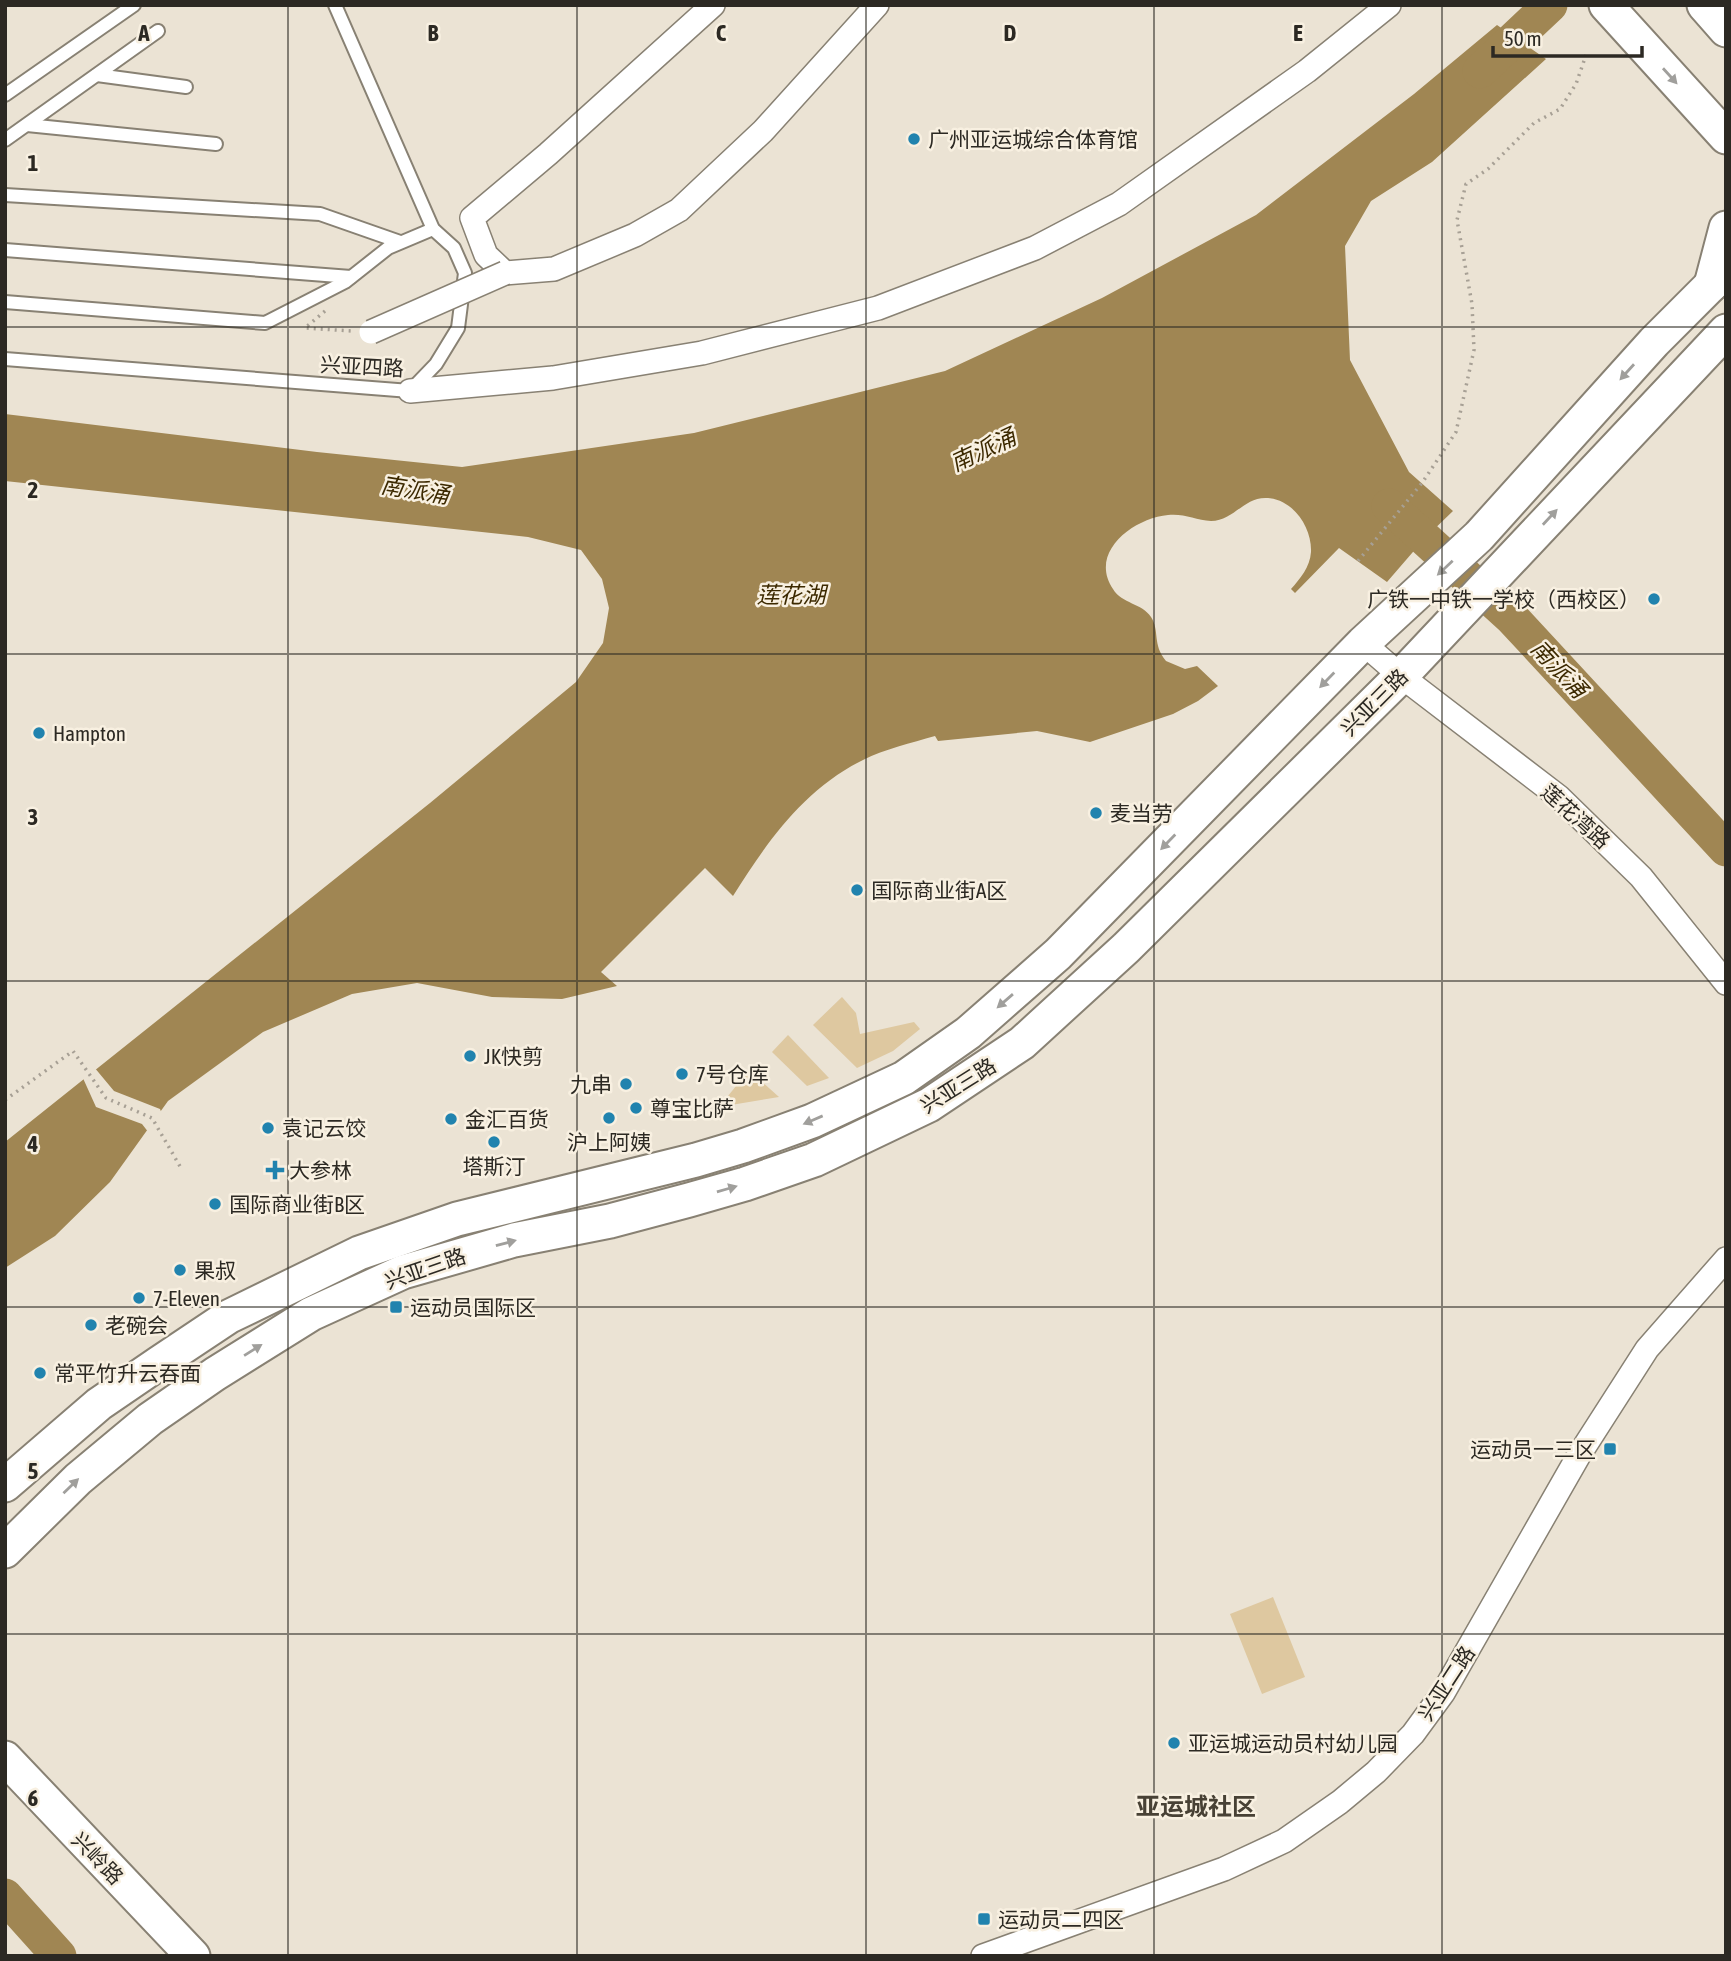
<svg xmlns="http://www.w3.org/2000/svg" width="1731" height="1961" font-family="'Asap Condensed','Noto Sans SC',sans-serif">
  <rect width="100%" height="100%" fill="#ebe3d4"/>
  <g fill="#dec8a0">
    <polygon points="842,997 856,1013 860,1034 914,1022 920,1029 893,1051 857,1068 813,1025"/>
    <polygon points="788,1035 829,1078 807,1086 772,1052"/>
    <polygon points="749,1070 779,1097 719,1107"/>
    <polygon points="1273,1597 1305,1677 1262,1694 1230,1614"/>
  </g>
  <path fill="#a08653" d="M1497,25L1546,59L1432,162L1371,201L1345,246L1350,360L1409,472L1453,511L1425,538L1387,582L1339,548L1295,593L1291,589C1300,579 1310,567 1311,552C1312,528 1294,500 1268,498C1244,496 1234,521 1211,521C1196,520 1183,513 1168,515C1134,518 1088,552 1113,589C1122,604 1142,603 1151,617C1160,631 1152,644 1166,661L1185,669L1197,666L1218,686L1198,701L1173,714L1090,742L1037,731L938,741L935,736C911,743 885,749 863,760C804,789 767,842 733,896L705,868L601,972L617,986L562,999L492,997L417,983L352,994L263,1032L168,1101L110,1182L55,1236L5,1268V1142L430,803L576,682L603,643L609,608L602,579L581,550L528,537L5,481V414L317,452L462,467L694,433L945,371L1102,298L1256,215L1414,94Z"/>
  <polygon fill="#ebe3d4" points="94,1067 114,1091 160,1109 162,1114 149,1133 142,1124 96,1107 82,1076"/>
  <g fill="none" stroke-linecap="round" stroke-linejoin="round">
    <g stroke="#a08653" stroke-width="35">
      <polyline points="1480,71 1550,5"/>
      <polyline points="1389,506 1512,618 1726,849"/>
      <polyline points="5,1896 59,1956"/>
    </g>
    <defs>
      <g id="lane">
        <polyline points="97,75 186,87"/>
        <polyline points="5,95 134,5"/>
        <polyline points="27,125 216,144"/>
        <polyline points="5,140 158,31"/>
        <polyline points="5,195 320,214 400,242"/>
        <polyline points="5,250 351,277"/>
        <polyline points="5,302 265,323 345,282 388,248 433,229"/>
        <polyline points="5,359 410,391 436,364 458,328 465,273 454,248 433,229 335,5"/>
      </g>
      <g id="street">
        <polyline points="713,5 548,154 472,218 486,255 505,273 554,269 635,235 679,210 763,131 877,5"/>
        <polyline points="410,391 553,378 702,353 878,308 1035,248 1119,204 1307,71 1389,5"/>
        <polyline points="1363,643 1401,676 1559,797 1641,877 1726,983"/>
        <polyline points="983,1956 1224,1869 1284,1841 1340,1802 1376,1772 1413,1734 1443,1693 1579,1455 1647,1349 1726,1259"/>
      </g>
      <g id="secondary">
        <polyline points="1606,5 1726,137"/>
        <polyline points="1704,5 1726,30"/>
        <polyline points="1711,285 1726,228"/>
        <polyline points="5,1485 99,1404 159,1363 228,1317 359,1253 457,1219 696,1160 743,1146 812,1121 904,1078 968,1033 1058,954 1363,643 1479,536 1654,342 1726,270"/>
        <polyline points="5,1551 78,1479 150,1419 215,1374 311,1314 403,1272 514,1240 610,1221 689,1200 745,1184 814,1160 929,1105 1022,1043 1126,948 1401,676 1726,331"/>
        <polyline points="5,1758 193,1956"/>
      </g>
    </defs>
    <use href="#lane" stroke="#888173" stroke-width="16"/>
    <use href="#street" stroke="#888173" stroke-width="26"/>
    <use href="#secondary" stroke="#888173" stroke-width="37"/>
    <g stroke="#a7a095" stroke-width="3.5" stroke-dasharray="2 5" stroke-linecap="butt">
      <polyline points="325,311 305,328 352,331"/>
      <polyline points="1358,561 1422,483 1456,432 1474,350 1472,304 1457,220 1466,184 1488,169 1534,123 1560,109 1576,84 1586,55"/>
      <polyline points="5,1100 73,1051 106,1098 152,1118 181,1168"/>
    </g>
    <use href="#lane" stroke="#fff" stroke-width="12"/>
    <use href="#street" stroke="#fff" stroke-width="23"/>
    <use href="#secondary" stroke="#fff" stroke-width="33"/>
    <defs>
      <polyline id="street-bridge" points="371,332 505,273"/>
    </defs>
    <use href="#street-bridge" stroke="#888173" stroke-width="26" stroke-linecap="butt"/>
    <use href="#street-bridge" stroke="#fff" stroke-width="23"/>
  </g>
  <defs><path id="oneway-solid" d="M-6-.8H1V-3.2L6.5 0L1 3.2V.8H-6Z" transform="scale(1.75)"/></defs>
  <g fill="#a09f9c">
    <use href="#oneway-solid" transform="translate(1670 76) rotate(48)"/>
    <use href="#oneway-solid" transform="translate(1627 372) rotate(132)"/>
    <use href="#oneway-solid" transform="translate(1550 517) rotate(-47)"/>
    <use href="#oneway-solid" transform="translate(1445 568) rotate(137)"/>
    <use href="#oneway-solid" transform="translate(1327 680) rotate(134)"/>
    <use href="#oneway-solid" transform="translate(1168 842) rotate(134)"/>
    <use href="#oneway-solid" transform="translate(1005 1001) rotate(139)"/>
    <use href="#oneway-solid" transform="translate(813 1120) rotate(157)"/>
    <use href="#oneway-solid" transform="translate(727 1189) rotate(-16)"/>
    <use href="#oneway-solid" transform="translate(506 1243) rotate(-15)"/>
    <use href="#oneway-solid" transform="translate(253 1350) rotate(-32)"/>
    <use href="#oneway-solid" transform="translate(71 1486) rotate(-44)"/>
  </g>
  <path fill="none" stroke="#2c2923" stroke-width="2" stroke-opacity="0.55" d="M288,5V1956M577,5V1956M866,5V1956M1154,5V1956M1442,5V1956M5,327H1726M5,654H1726M5,981H1726M5,1307H1726M5,1634H1726"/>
  <g fill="#2183ae" stroke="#f8f0e1" stroke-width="2.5">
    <circle cx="914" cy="139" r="7"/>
    <circle cx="1654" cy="599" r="7"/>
    <circle cx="39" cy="733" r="7"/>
    <circle cx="1096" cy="813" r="7"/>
    <circle cx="857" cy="890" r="7"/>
    <circle cx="470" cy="1056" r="7"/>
    <circle cx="682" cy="1074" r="7"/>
    <circle cx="626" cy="1084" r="7"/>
    <circle cx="636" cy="1108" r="7"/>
    <circle cx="609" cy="1118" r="7"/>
    <circle cx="451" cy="1119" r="7"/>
    <circle cx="268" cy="1128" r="7"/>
    <circle cx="494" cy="1142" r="7"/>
    <path d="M271.5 1159.5h7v7h7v7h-7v7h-7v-7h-7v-7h7z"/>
    <circle cx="215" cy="1204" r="7"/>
    <circle cx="180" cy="1270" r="7"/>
    <circle cx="139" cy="1298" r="7"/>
    <rect x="389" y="1300" width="14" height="14" rx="3.5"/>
    <circle cx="91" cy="1325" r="7"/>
    <circle cx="40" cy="1373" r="7"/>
    <rect x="1603" y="1442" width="14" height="14" rx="3.5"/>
    <circle cx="1174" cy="1743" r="7"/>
    <rect x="977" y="1912" width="14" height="14" rx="3.5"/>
  </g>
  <g text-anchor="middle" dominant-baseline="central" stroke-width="5" stroke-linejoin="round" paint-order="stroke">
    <g font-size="21" fill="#2c2923" stroke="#f8f0e1" text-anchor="start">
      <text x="928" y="139">广州亚运城综合体育馆</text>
      <text x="1640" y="599" text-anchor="end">广铁一中铁一学校（西校区）</text>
      <text x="53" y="733">Hampton</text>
      <text x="1110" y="813">麦当劳</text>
      <text x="871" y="890">国际商业街A区</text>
      <text x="484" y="1056">JK快剪</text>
      <text x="696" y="1074">7号仓库</text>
      <text x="612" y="1084" text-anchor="end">九串</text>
      <text x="650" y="1108">尊宝比萨</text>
      <text x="465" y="1119">金汇百货</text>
      <text x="282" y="1128">袁记云饺</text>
      <text x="609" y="1142" text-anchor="middle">沪上阿姨</text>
      <text x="494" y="1166" text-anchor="middle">塔斯汀</text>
      <text x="289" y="1170">大参林</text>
      <text x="229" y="1204">国际商业街B区</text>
      <text x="194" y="1270">果叔</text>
      <text x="153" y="1298">7-Eleven</text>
      <text x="410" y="1307">运动员国际区</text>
      <text x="105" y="1325">老碗会</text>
      <text x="54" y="1373">常平竹升云吞面</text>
      <text x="1596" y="1449" text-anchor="end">运动员一三区</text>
      <text x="1188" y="1743">亚运城运动员村幼儿园</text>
      <text x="998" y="1919">运动员二四区</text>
    </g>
    <g font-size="21" fill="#2c2923" stroke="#f8f0e1">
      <text transform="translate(362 366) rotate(3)">兴亚四路</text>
      <text transform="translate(1374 702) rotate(-45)">兴亚三路</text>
      <text transform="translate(1576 816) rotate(42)">莲花湾路</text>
      <text transform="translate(958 1085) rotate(-32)">兴亚三路</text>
      <text transform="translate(425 1268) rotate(-19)">兴亚三路</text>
      <text transform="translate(1446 1683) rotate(-57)">兴亚二路</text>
      <text transform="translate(98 1858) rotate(46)">兴岭路</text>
    </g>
    <g font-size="23" font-style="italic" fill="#3c2900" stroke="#f8f0e1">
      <text transform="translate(983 450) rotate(-25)">南派涌</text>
      <text transform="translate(415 490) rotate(9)">南派涌</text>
      <text x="791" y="595">莲花湖</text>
      <text transform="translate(1559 669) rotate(47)">南派涌</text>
    </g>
    <g font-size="24" font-weight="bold" fill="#484135" stroke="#f8f0e1">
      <text x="1196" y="1806">亚运城社区</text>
    </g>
  </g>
  <g font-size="23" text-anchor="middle" font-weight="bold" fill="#2c2923" stroke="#f8f0e1" stroke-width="5" stroke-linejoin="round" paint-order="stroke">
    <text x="144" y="41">A</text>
    <text x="433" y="41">B</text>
    <text x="721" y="41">C</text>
    <text x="1010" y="41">D</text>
    <text x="1298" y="41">E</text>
    <text x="33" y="171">1</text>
    <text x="33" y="498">2</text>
    <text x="33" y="825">3</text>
    <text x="33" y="1152">4</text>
    <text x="33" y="1479">5</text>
    <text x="33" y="1806">6</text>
  </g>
  <rect width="1731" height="1961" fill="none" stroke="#2c2923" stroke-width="14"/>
  <path d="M1493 46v10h149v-10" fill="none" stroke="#2c2923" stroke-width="3.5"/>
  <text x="1504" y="46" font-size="21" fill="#2c2923" stroke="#f8f0e1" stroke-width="5" paint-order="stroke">50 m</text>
</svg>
